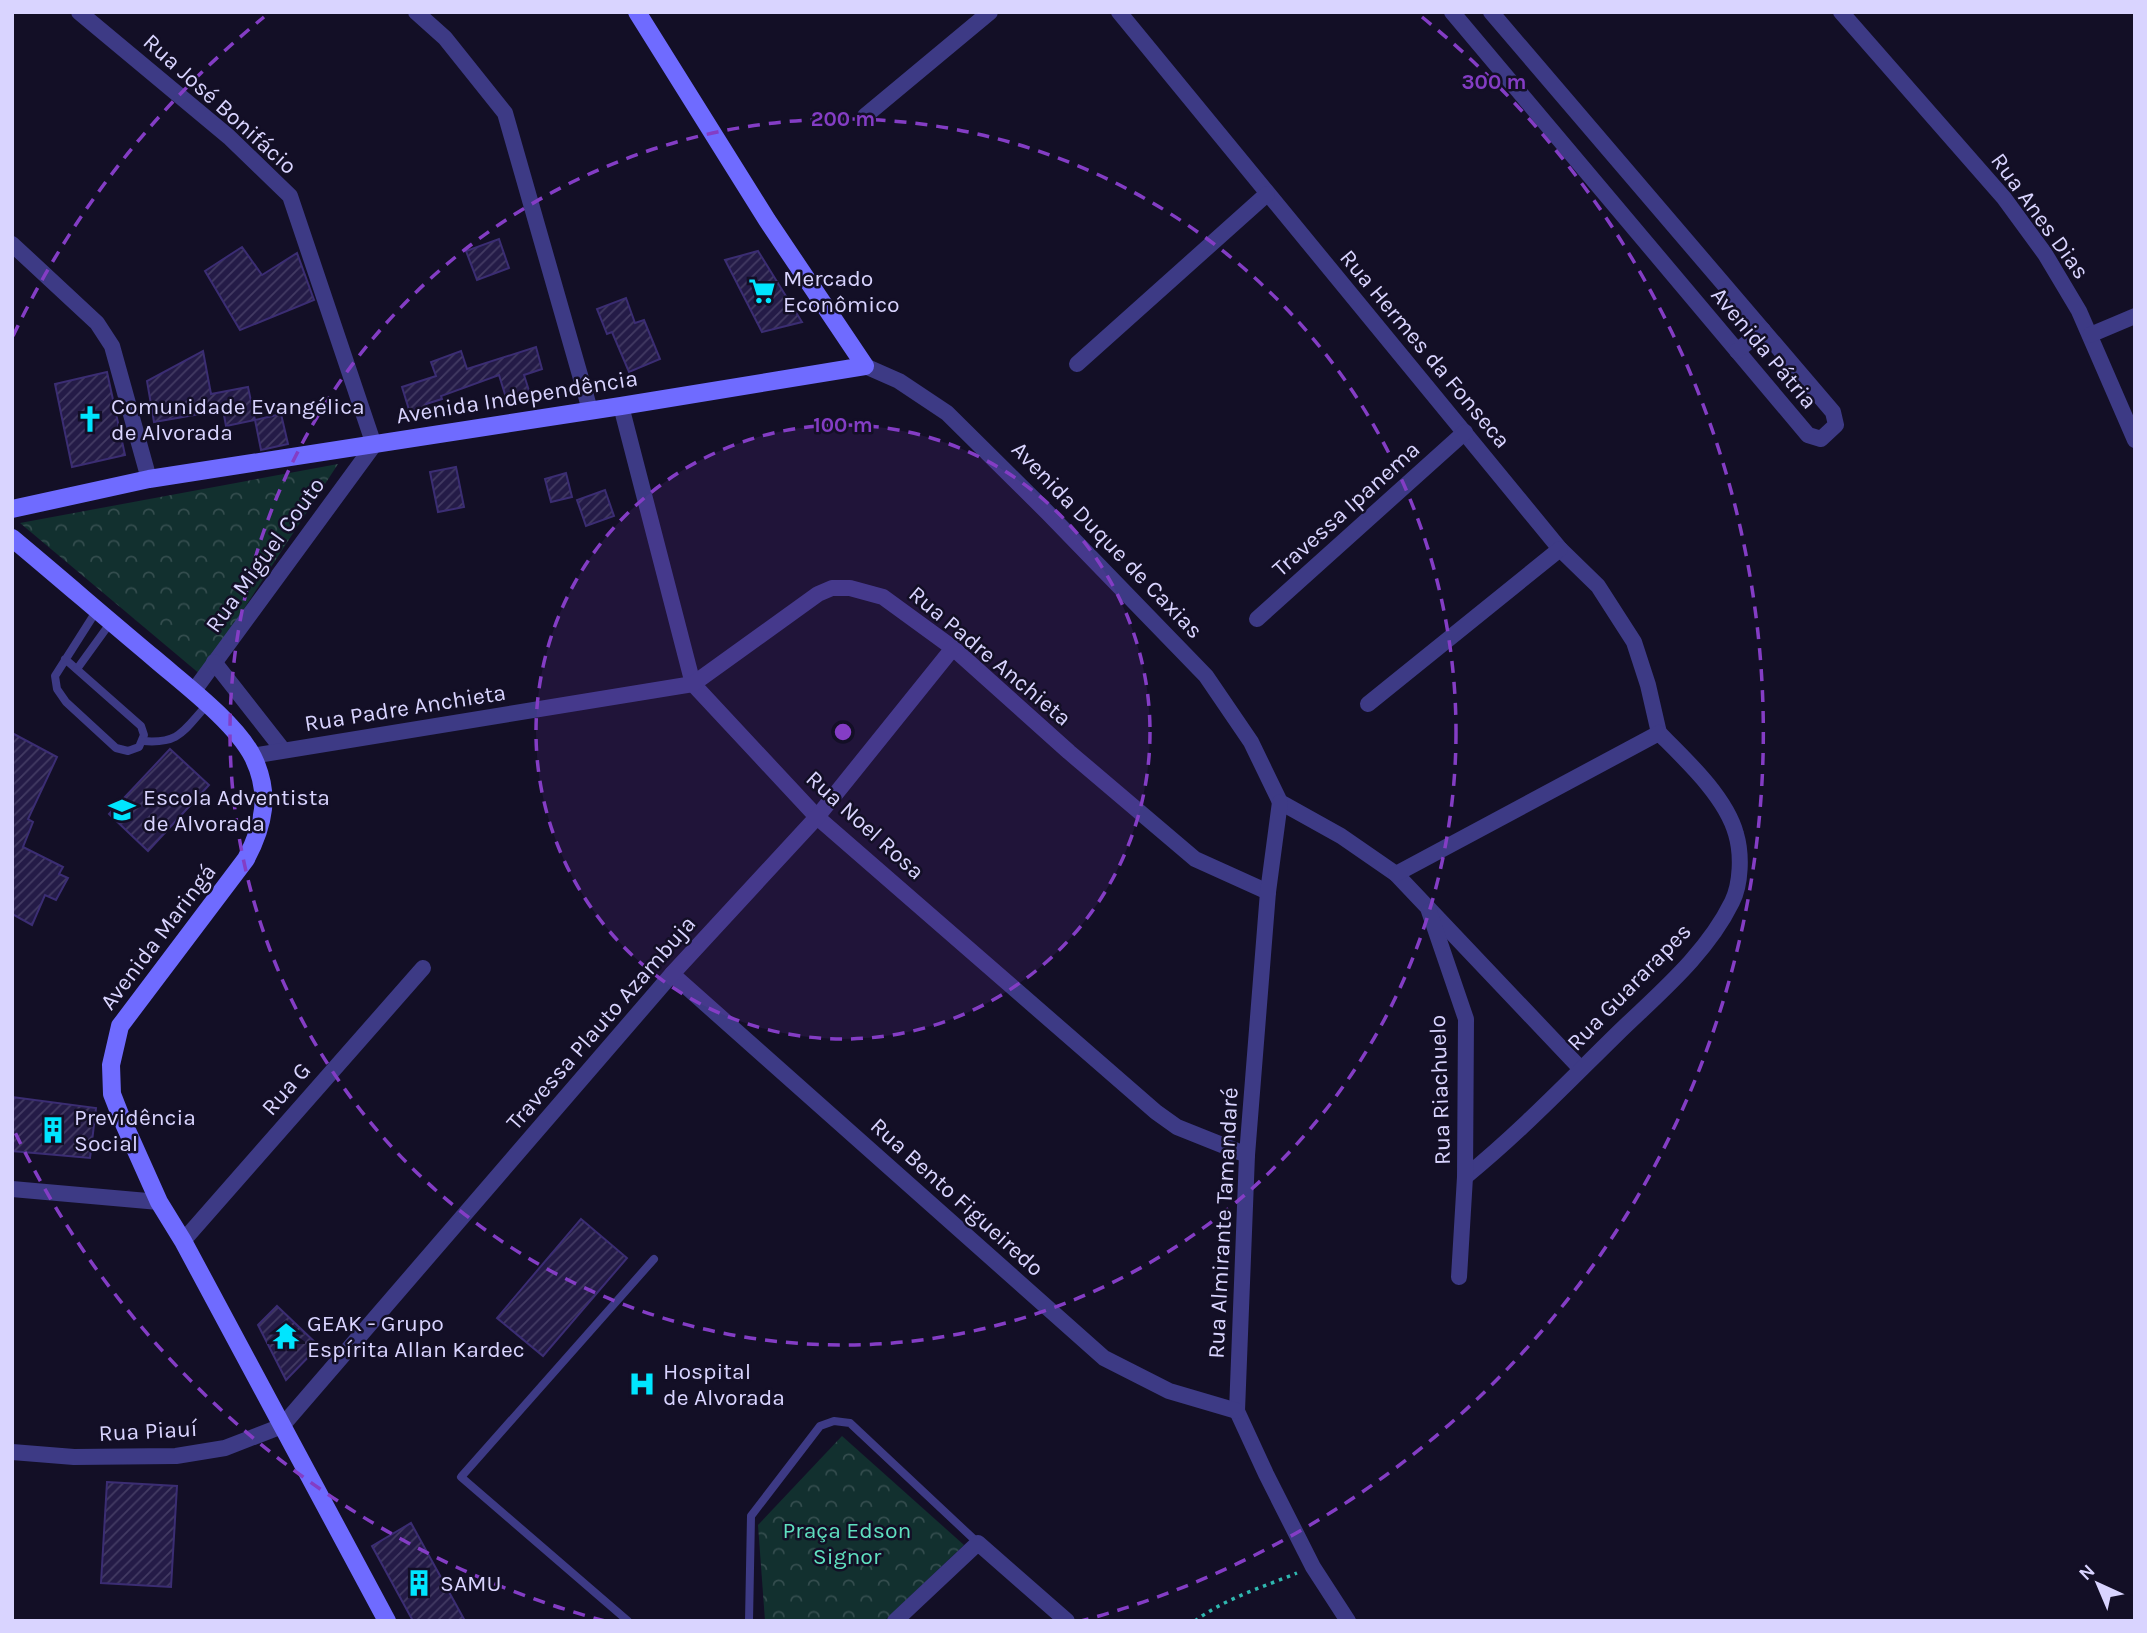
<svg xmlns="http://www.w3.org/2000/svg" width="2147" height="1633" font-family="Karla,sans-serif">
  <defs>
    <pattern id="forest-crowns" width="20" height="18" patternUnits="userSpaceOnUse" patternTransform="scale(1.75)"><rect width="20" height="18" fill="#12302f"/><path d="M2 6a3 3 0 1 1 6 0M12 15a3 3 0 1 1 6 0" fill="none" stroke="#344d4e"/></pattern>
    <pattern id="building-hatch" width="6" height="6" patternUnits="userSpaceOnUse" patternTransform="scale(1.75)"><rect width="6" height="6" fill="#241b47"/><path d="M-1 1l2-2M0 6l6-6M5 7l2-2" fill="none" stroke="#433b63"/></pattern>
  </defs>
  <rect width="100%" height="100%" fill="#130f26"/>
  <g fill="url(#forest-crowns)">
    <polygon points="338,464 201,675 20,523"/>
    <polygon points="842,1436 964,1545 884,1621 765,1621 758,1525"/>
  </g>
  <g fill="url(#building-hatch)" stroke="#3b2d73" stroke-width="2">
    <polygon points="499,239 509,268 477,280 466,251"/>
    <polygon points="242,247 262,275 297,253 314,300 240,330 205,271"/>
    <polygon points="758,251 802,322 762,332 725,260"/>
    <polygon points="626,298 635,323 644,320 660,359 629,372 612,332 607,334 597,309"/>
    <polygon points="536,347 542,369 524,375 531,397 508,404 499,375 441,396 442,399 426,404 427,408 410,413 402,387 436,376 431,362 461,351 467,369"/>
    <polygon points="203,351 211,394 248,387 255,420 226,426 223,410 154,422 147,381"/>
    <polygon points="107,372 125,455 72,467 55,384"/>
    <polygon points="281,414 288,444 261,450 255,420"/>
    <polygon points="456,467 464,507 438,512 430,472"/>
    <polygon points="566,473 572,497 551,502 545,479"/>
    <polygon points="605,490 614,516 586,526 577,500"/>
    <polygon points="12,733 57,757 28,819 33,822 23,847 63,867 59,874 68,878 56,900 45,895 32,925 12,914"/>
    <polygon points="170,749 209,785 148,851 109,814"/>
    <polygon points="12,1097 96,1108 90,1158 12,1151"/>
    <polygon points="581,1219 627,1258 543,1356 497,1318"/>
    <polygon points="277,1306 319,1346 286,1380 258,1325"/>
    <polygon points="107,1482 177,1486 171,1587 101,1583"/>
    <polygon points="411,1523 465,1621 413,1621 372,1546"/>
  </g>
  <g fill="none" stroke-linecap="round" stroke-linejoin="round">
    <path stroke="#2fb8b0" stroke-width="3.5" stroke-dasharray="3.5 5" stroke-linecap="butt" d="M1195,1621C1224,1599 1263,1587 1297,1573"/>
    <g stroke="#3d3a85" stroke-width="8">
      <polyline points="65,659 141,726 144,735 139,747 128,751 116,748 66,702 57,689 55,676 97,610"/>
      <polyline points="77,669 111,622"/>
      <path d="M143,741C180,744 183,731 207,705"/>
      <polyline points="628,1621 461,1477 654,1259"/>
      <polyline points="749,1621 751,1516 820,1426 834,1421 850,1423 978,1543"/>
    </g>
    <g stroke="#3d3a85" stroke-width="16">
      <polyline points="79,12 229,137 290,196 374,445 193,692"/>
      <polyline points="416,12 445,38 505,113 590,410"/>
      <polyline points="1119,12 1560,549 1598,586 1634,642 1648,685 1659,733"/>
      <polyline points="1452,12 1808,435 1821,439 1836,425 1833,412 1491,12"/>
      <polyline points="1841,12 2004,198 2045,254 2079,311 2135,440"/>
      <polyline points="865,116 990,12"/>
      <polyline points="12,244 97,323 112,346 149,479"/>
      <polyline points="2090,335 2135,316"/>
      <polyline points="1737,351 1763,330"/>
      <polyline points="1077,364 1267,194"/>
      <polyline points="865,366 899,381 947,413 1048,513 1206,676 1251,742 1280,802 1341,836 1396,874 1581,1069"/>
      <polyline points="621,406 693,684 817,817 1156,1112 1177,1127 1247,1155"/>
      <polyline points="1257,619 1465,432"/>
      <polyline points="214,662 283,750"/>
      <polyline points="1368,704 1560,549"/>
      <polyline points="252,756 693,684 818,594 832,588 850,588 883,597 953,648 1069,752 1195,859 1268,892"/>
      <polyline points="1280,802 1268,892 1247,1155 1237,1411 1266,1474 1313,1567 1348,1621"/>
      <path d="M1396,874L1659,733C1686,760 1726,797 1736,834C1742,854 1741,884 1732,902C1706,955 1658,994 1617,1034C1567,1083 1519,1133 1465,1177"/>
      <polyline points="1429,911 1466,1019 1465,1177 1459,1277"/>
      <polyline points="672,974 1104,1358 1169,1391 1237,1411"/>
      <polyline points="12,1189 159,1202"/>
      <polyline points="183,1241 423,968"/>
      <polyline points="12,1452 74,1457 176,1456 225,1448 282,1426 672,974 817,817 953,648"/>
      <polyline points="895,1621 978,1543 1067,1621"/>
    </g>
    <g stroke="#6f6bff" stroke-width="18">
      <polyline points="12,509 149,479 621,406 865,366 767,220 637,12"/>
      <path d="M12,538C60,578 107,619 155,659C184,684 236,723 253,757C271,794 264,825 246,859L120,1026L111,1065L112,1094L121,1117L159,1202L183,1241L387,1621"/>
    </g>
  </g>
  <circle cx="843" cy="732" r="307" fill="#843dc5" fill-opacity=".12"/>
  <g fill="none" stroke="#843dc5" stroke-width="3.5" stroke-dasharray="12 9">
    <circle cx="843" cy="732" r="307"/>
    <circle cx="843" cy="732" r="613"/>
    <path d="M605 1621A920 920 0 0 1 13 1128M13 336A920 920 0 0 1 264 17M1422 17A920 920 0 0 1 1081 1621"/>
  </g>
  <defs>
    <symbol id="supermarket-bare" viewBox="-9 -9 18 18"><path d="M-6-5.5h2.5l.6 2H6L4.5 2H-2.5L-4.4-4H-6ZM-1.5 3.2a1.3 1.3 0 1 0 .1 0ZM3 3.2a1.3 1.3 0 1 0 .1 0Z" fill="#00e5ff" stroke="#130f26" stroke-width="2.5" paint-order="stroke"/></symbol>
    <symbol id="church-bare" viewBox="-9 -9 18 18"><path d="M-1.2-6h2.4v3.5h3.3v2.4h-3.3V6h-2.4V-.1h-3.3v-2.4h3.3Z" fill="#00e5ff" stroke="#130f26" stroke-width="2.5" paint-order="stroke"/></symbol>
    <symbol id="school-bare" viewBox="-9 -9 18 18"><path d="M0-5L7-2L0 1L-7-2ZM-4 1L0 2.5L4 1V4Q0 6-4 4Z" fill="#00e5ff" stroke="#130f26" stroke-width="2.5" paint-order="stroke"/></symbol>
    <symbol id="building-bare" viewBox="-9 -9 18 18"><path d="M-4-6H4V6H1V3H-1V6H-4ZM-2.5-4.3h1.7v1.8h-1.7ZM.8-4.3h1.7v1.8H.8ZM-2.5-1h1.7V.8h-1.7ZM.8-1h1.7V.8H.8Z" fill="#00e5ff" stroke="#130f26" stroke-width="2.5" paint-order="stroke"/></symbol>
    <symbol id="temple-bare" viewBox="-9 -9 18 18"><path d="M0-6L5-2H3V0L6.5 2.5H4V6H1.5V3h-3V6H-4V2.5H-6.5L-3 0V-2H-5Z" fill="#00e5ff" stroke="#130f26" stroke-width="2.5" paint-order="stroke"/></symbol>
    <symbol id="hospital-bare" viewBox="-9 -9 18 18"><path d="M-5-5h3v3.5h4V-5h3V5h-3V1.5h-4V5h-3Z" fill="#00e5ff" stroke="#130f26" stroke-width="2.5" paint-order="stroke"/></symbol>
  </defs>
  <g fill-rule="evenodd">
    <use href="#supermarket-bare" x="743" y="272" width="38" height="38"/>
    <use href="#church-bare" x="71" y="400" width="38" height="38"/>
    <use href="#school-bare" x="103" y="791" width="38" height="38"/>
    <use href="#building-bare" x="34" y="1111" width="38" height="38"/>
    <use href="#temple-bare" x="267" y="1317" width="38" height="38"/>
    <use href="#hospital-bare" x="623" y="1365" width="38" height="38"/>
    <use href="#building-bare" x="400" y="1564" width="38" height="38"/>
  </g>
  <g text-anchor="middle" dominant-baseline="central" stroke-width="5" stroke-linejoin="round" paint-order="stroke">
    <g font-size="23" fill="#d9d4ff" stroke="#130f26">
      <text transform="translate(220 104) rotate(42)">Rua José Bonifácio</text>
      <text transform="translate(2040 216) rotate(54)">Rua Anes Dias</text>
      <text transform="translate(1764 348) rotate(50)">Avenida Pátria</text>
      <text transform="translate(1425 349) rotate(50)">Rua Hermes da Fonseca</text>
      <text transform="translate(517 397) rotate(-9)">Avenida Independência</text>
      <text transform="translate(1346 509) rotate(-42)">Travessa Ipanema</text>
      <text transform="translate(1107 540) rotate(46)">Avenida Duque de Caxias</text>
      <text transform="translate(265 555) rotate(-54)">Rua Miguel Couto</text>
      <text transform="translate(990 656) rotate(40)">Rua Padre Anchieta</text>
      <text transform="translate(405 708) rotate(-9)">Rua Padre Anchieta</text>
      <text transform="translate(865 825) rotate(42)">Rua Noel Rosa</text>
      <text transform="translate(158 937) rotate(-53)">Avenida Maringá</text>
      <text transform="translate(1629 987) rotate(-46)">Rua Guararapes</text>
      <text transform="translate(601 1023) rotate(-49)">Travessa Plauto Azambuja</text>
      <text transform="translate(286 1089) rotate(-49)">Rua G</text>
      <text transform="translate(1440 1090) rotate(-92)">Rua Riachuelo</text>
      <text transform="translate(957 1197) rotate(42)">Rua Bento Figueiredo</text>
      <text transform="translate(1223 1223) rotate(-87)">Rua Almirante Tamandaré</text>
      <text transform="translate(148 1431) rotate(-3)">Rua Piauí</text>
    </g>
    <g font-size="23" fill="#d9d4ff" stroke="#130f26" text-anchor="start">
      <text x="783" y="278">Mercado<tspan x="783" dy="26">Econômico</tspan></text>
      <text x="111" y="406">Comunidade Evangélica<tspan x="111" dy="26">de Alvorada</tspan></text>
      <text x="143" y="797">Escola Adventista<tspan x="143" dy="26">de Alvorada</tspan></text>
      <text x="74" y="1117">Previdência<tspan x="74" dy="26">Social</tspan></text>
      <text x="307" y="1323">GEAK - Grupo<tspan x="307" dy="26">Espírita Allan Kardec</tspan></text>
      <text x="663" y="1371">Hospital<tspan x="663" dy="26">de Alvorada</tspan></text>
      <text x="440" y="1583">SAMU</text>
    </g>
    <g font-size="23" fill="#5fe0c0" stroke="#130f26">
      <text x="847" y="1530">Praça Edson<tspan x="847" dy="26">Signor</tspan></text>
    </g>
  </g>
  <circle cx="843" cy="732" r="10" fill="#843dc5" stroke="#130f26" stroke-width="3.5"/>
  <g font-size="21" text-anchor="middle" font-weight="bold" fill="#843dc5" stroke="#130f26" stroke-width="5" stroke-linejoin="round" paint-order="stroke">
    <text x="1494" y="89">300 m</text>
    <text x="843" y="126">200 m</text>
    <text x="843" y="432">100 m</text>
  </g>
  <rect width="2147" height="1633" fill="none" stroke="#d9d4ff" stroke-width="28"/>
  <g transform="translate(2098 1584) rotate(316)" stroke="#130f26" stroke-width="5" paint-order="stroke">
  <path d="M0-5L12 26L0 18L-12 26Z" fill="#d9d4ff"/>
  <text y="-10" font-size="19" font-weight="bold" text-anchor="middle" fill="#d9d4ff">N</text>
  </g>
</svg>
